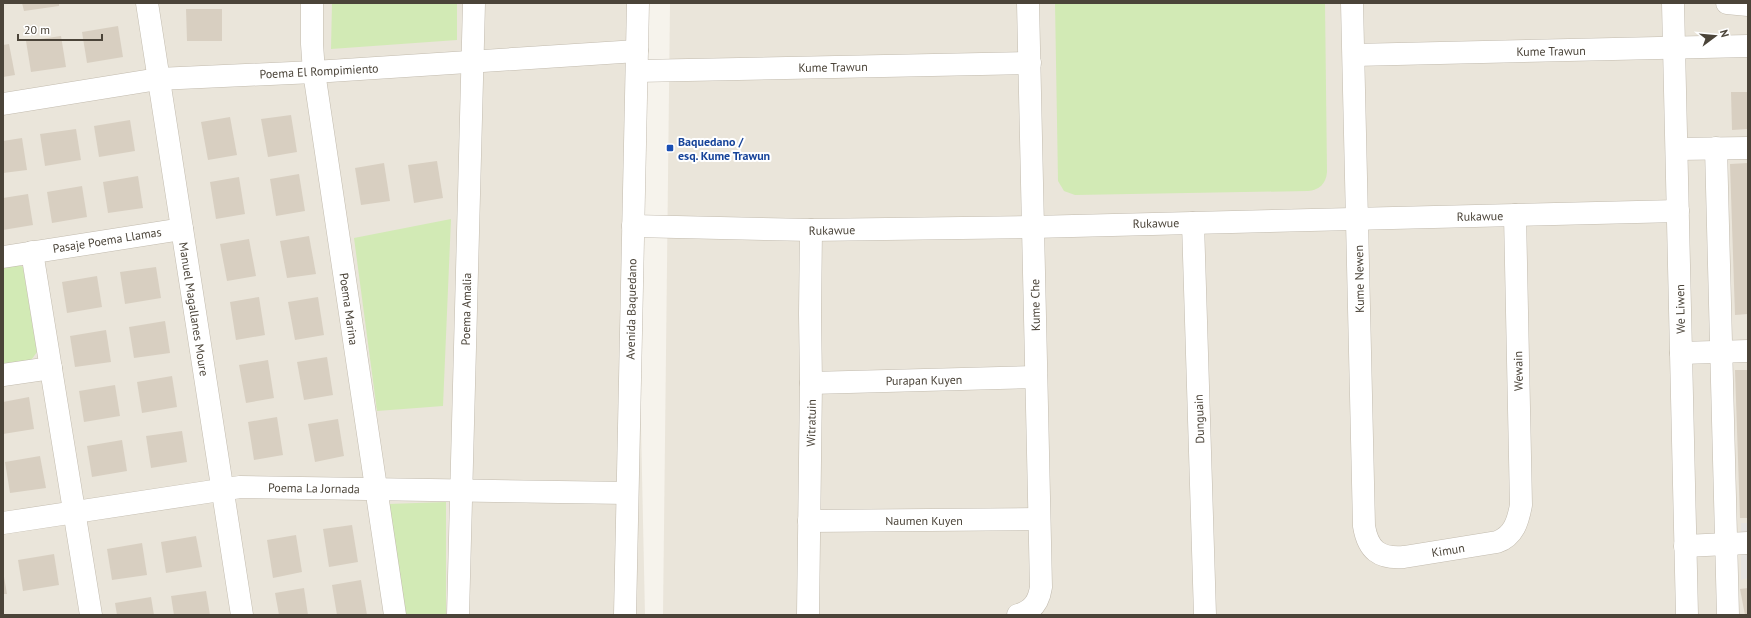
<svg xmlns="http://www.w3.org/2000/svg" width="1751" height="618" font-family="'PT Sans',sans-serif">
  <rect width="100%" height="100%" fill="#f6f3ec"/>
  <g fill="#eae5da">
    <polygon points="3,3 632,3 645,615 3,615"/>
    <polygon points="670,3 1748,3 1748,615 663,615"/>
  </g>
  <g fill="#d2eab5">
    <polygon points="332,3 457,3 457,40 331,49"/>
    <path d="M1055,3H1325L1327,172C1326,184 1319,190 1308,191L1075,195L1064,191L1058,181Z"/>
    <polygon points="451,219 443,406 377,411 354,238"/>
    <polygon points="11,261 23,267 37,352 29,363 3,367 3,262"/>
    <polygon points="446,502 446,615 403,615 388,504"/>
  </g>
  <polygon fill="#e5e3e0" points="1741,523 1748,523 1748,578 1741,580"/>
  <g fill="#d8cfc1">
    <polygon points="22,3 59,3 59,6 24,11"/>
    <polygon points="186,9 222,9 222,41 187,41"/>
    <polygon points="118,26 123,57 87,63 82,32"/>
    <polygon points="61,36 66,67 31,72 26,41"/>
    <polygon points="9,44 15,75 3,77 3,45"/>
    <polygon points="1731,92 1748,92 1748,129 1732,130"/>
    <polygon points="291,115 297,152 268,157 261,119"/>
    <polygon points="230,117 237,155 208,160 201,122"/>
    <polygon points="130,120 135,151 99,157 94,126"/>
    <polygon points="76,129 81,160 45,166 40,134"/>
    <polygon points="22,138 27,170 3,173 3,141"/>
    <polygon points="437,161 443,198 414,203 408,165"/>
    <polygon points="384,163 390,201 361,205 355,168"/>
    <polygon points="1748,163 1748,314 1735,315 1730,164"/>
    <polygon points="299,174 305,211 276,216 270,179"/>
    <polygon points="138,176 143,208 108,213 103,182"/>
    <polygon points="239,177 245,214 216,219 210,182"/>
    <polygon points="82,186 87,217 52,223 47,192"/>
    <polygon points="28,194 33,225 3,230 3,198"/>
    <polygon points="309,236 316,274 287,278 280,241"/>
    <polygon points="249,239 256,276 227,281 220,244"/>
    <polygon points="156,267 161,298 125,304 120,272"/>
    <polygon points="97,276 102,307 67,313 62,282"/>
    <polygon points="259,297 265,335 236,340 230,302"/>
    <polygon points="318,297 324,335 295,340 288,302"/>
    <polygon points="165,321 170,353 134,358 129,327"/>
    <polygon points="106,330 111,362 75,367 70,336"/>
    <polygon points="327,357 333,395 304,400 297,362"/>
    <polygon points="268,360 274,398 246,403 239,365"/>
    <polygon points="1735,370 1748,370 1748,518 1740,518"/>
    <polygon points="172,376 177,407 142,413 137,382"/>
    <polygon points="115,385 120,416 84,422 79,391"/>
    <polygon points="29,397 34,429 3,434 3,402"/>
    <polygon points="277,417 283,455 254,460 248,422"/>
    <polygon points="338,419 344,456 315,462 308,424"/>
    <polygon points="182,431 187,462 151,468 146,436"/>
    <polygon points="122,440 127,471 92,477 87,446"/>
    <polygon points="40,456 46,488 10,493 5,462"/>
    <polygon points="352,525 358,562 329,567 323,529"/>
    <polygon points="296,535 302,572 273,578 267,540"/>
    <polygon points="196,536 202,567 166,573 161,542"/>
    <polygon points="142,543 147,575 112,580 107,549"/>
    <polygon points="54,554 59,585 23,591 18,560"/>
    <polygon points="3,571 7,594 3,594"/>
    <polygon points="361,580 367,615 337,615 332,585"/>
    <polygon points="304,588 308,615 279,615 275,593"/>
    <polygon points="1748,588 1748,615 1745,615 1740,589"/>
    <polygon points="206,591 210,615 174,615 171,596"/>
    <polygon points="151,597 154,615 117,615 115,603"/>
  </g>
  <g fill="none" stroke-linecap="round" stroke-linejoin="round">
    <defs>
      <g id="minor">
        <polyline points="147,3 242,615"/>
        <polyline points="312,3 312,44 314,72 395,615"/>
        <path d="M1352,3L1364,526C1368,550 1379,559 1404,557L1497,542C1514,536 1518,521 1521,505L1515,215"/>
        <polyline points="1673,3 1687,615"/>
        <polyline points="1727,3 1748,5"/>
        <polyline points="1354,55 1748,46"/>
        <polyline points="637,71 1030,63"/>
        <polyline points="3,104 158,79 314,72 637,51"/>
        <polyline points="1716,148 1728,615"/>
        <polyline points="1677,149 1748,148"/>
        <polyline points="1193,223 1205,615"/>
        <polyline points="633,226 811,230 1033,227 1678,211"/>
        <polyline points="32,252 91,615"/>
        <polyline points="3,257 182,229"/>
        <polyline points="1681,353 1748,351"/>
        <polyline points="3,375 51,368"/>
        <polyline points="811,383 1036,377"/>
        <polyline points="809,521 1039,519"/>
        <polyline points="3,523 240,487 627,493"/>
        <polyline points="1685,546 1748,543"/>
        <polyline points="458,615 474,3"/>
        <polyline points="625,615 638,3"/>
        <polyline points="808,615 811,383 810,314 811,230"/>
        <path d="M1018,615C1033,611 1039,601 1041,587L1028,3"/>
      </g>
    </defs>
    <use href="#minor" stroke="#c2bbae" stroke-width="23"/>
    <use href="#minor" stroke="#fff" stroke-width="22"/>
  </g>
  <rect fill="#1a4fb4" stroke="#fff" stroke-width="1.5" x="666" y="144" width="8" height="8" rx="2"/>
  <g text-anchor="middle" dominant-baseline="central" stroke-width="4" stroke-linejoin="round" paint-order="stroke">
    <g font-size="12" fill="#4b4439" stroke="#fff">
      <text transform="translate(1551 51) rotate(-1)">Kume Trawun</text>
      <text transform="translate(833 67) rotate(-1)">Kume Trawun</text>
      <text transform="translate(319 71) rotate(-3)">Poema El Rompimiento</text>
      <text transform="translate(1480 216) rotate(-1)">Rukawue</text>
      <text transform="translate(1156 223) rotate(-1)">Rukawue</text>
      <text transform="translate(832 230) rotate(-1)">Rukawue</text>
      <text transform="translate(107 240) rotate(-9)">Pasaje Poema Llamas</text>
      <text transform="translate(1359 279) rotate(-91)">Kume Newen</text>
      <text transform="translate(1035 305) rotate(-91)">Kume Che</text>
      <text transform="translate(194 309) rotate(81)">Manuel Magallanes Moure</text>
      <text transform="translate(349 309) rotate(82)">Poema Marina</text>
      <text transform="translate(466 309) rotate(-89)">Poema Amalia</text>
      <text transform="translate(631 309) rotate(-89)">Avenida Baquedano</text>
      <text transform="translate(1680 309) rotate(-91)">We Liwen</text>
      <text transform="translate(1518 371) rotate(-91)">Wewain</text>
      <text transform="translate(924 380) rotate(-1)">Purapan Kuyen</text>
      <text transform="translate(1199 419) rotate(-92)">Dunguain</text>
      <text transform="translate(811 423) rotate(-89)">Witratuin</text>
      <text transform="translate(314 488) rotate(1)">Poema La Jornada</text>
      <text x="924" y="520">Naumen Kuyen</text>
      <text transform="translate(1448 550) rotate(-9)">Kimun</text>
    </g>
    <g font-size="12" font-weight="bold" fill="#164399" stroke="#fff" text-anchor="start">
      <text x="678" y="141">Baquedano /<tspan x="678" dy="14">esq. Kume Trawun</tspan></text>
    </g>
  </g>
  <rect width="1751" height="618" fill="none" stroke="#4b4439" stroke-width="8"/>
  <g transform="translate(1715 36) rotate(74)" stroke="#ffffff" stroke-width="3" paint-order="stroke">
  <path d="M0-3L7 15L0 10L-7 15Z" fill="#4b4439"/>
  <text y="-6" font-size="11" font-weight="bold" text-anchor="middle" fill="#4b4439">N</text>
  </g>
  <path d="M18 34v6h84v-6" fill="none" stroke="#4b4439" stroke-width="2"/>
  <text x="24" y="34" font-size="12" fill="#4b4439" stroke="#ffffff" stroke-width="3" paint-order="stroke">20 m</text>
</svg>
